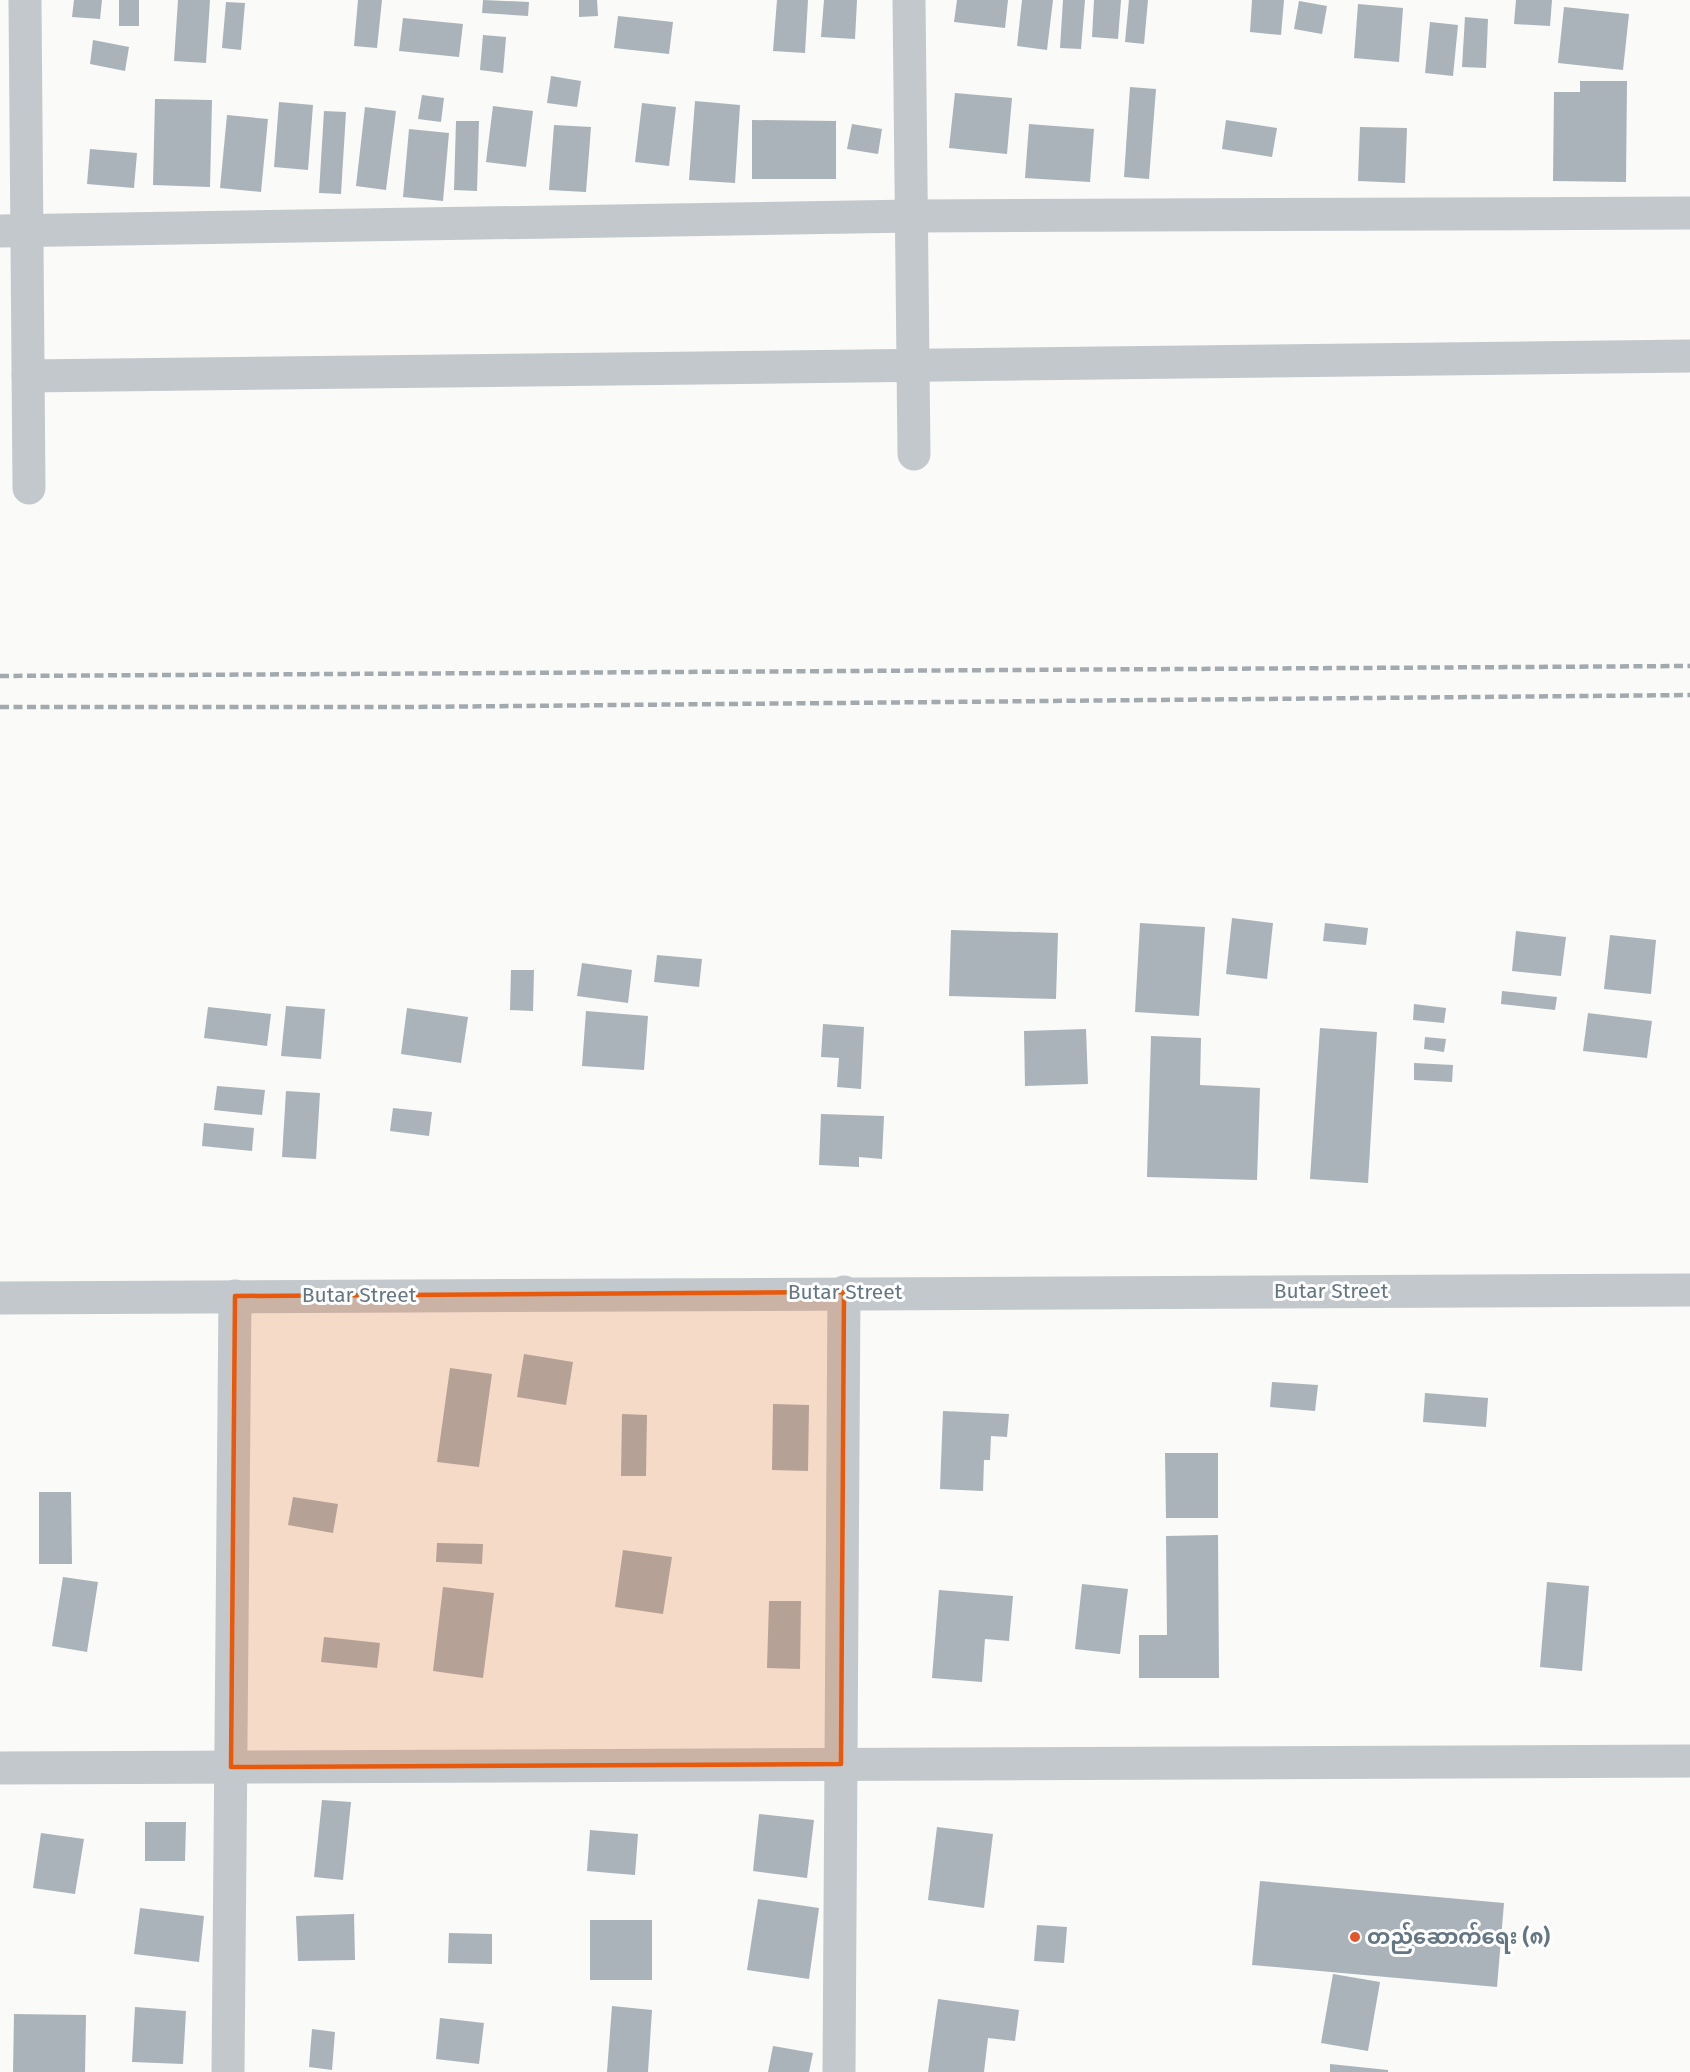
<svg xmlns="http://www.w3.org/2000/svg" width="1690" height="2072" font-family="'Fira Sans','Noto Sans Myanmar',sans-serif">
  <rect width="100%" height="100%" fill="#fafaf8"/>
  <g fill="#aab3b9">
    <polygon points="74,0 102,0 100,19 72,17"/>
    <rect x="119" y="0" width="20" height="26"/>
    <polygon points="178,0 210,0 206,63 174,61"/>
    <polygon points="358,0 382,0 377,48 354,46"/>
    <polygon points="483,0 529,2 528,16 482,13"/>
    <polygon points="579,0 597,0 598,16 579,17"/>
    <polygon points="777,0 808,0 805,53 773,51"/>
    <polygon points="824,0 857,0 855,39 821,37"/>
    <polygon points="957,0 1008,0 1005,28 954,22"/>
    <polygon points="1022,0 1053,0 1047,50 1017,46"/>
    <polygon points="1063,0 1085,0 1081,49 1060,48"/>
    <polygon points="1094,0 1121,0 1118,39 1092,37"/>
    <polygon points="1129,0 1148,0 1144,44 1125,42"/>
    <polygon points="1252,0 1284,0 1281,35 1250,32"/>
    <polygon points="1516,0 1552,0 1550,26 1514,24"/>
    <polygon points="1299,1 1327,6 1322,34 1294,29"/>
    <polygon points="226,2 245,3 241,50 222,48"/>
    <polygon points="1358,4 1403,8 1399,62 1354,58"/>
    <polygon points="1564,7 1629,14 1623,70 1558,63"/>
    <polygon points="618,16 673,22 669,54 614,48"/>
    <polygon points="1465,17 1488,19 1486,68 1462,67"/>
    <polygon points="403,18 463,24 459,57 399,51"/>
    <polygon points="1430,22 1458,25 1453,76 1425,73"/>
    <polygon points="483,35 506,37 503,73 480,70"/>
    <polygon points="93,40 129,47 125,71 90,64"/>
    <polygon points="551,76 581,81 577,107 547,103"/>
    <polygon points="1580,81 1627,81 1626,182 1553,181 1554,92 1580,92"/>
    <polygon points="1130,87 1156,89 1149,179 1124,177"/>
    <polygon points="955,93 1012,98 1007,154 949,148"/>
    <polygon points="422,95 444,98 441,122 418,119"/>
    <polygon points="155,99 212,100 210,187 153,185"/>
    <polygon points="695,101 740,105 735,183 689,180"/>
    <polygon points="279,102 313,105 308,170 274,167"/>
    <polygon points="642,103 676,107 669,166 635,162"/>
    <polygon points="493,106 533,111 526,167 486,162"/>
    <polygon points="365,107 396,111 386,190 356,186"/>
    <polygon points="324,111 346,112 341,194 319,193"/>
    <polygon points="227,115 268,119 261,192 220,188"/>
    <polygon points="752,120 836,121 836,179 752,179"/>
    <polygon points="1226,120 1277,128 1272,157 1222,149"/>
    <polygon points="456,121 479,121 477,191 454,190"/>
    <polygon points="852,124 882,129 878,154 847,149"/>
    <polygon points="1029,124 1094,129 1090,182 1025,178"/>
    <polygon points="554,125 591,127 586,192 549,190"/>
    <polygon points="1360,127 1407,128 1405,183 1358,181"/>
    <polygon points="409,129 449,133 443,201 403,197"/>
    <polygon points="90,149 137,153 134,188 87,184"/>
    <polygon points="1232,918 1273,923 1267,979 1226,974"/>
    <polygon points="1140,923 1205,927 1199,1016 1135,1012"/>
    <polygon points="1325,923 1368,928 1366,945 1323,941"/>
    <polygon points="951,930 1058,933 1056,999 949,996"/>
    <polygon points="1516,931 1566,937 1561,976 1512,971"/>
    <polygon points="1610,935 1656,940 1651,994 1604,989"/>
    <polygon points="657,955 702,959 699,987 654,982"/>
    <polygon points="582,963 632,970 628,1003 577,996"/>
    <polygon points="511,970 534,970 533,1011 510,1010"/>
    <polygon points="1502,991 1557,997 1555,1010 1501,1004"/>
    <polygon points="1414,1004 1446,1008 1444,1023 1413,1020"/>
    <polygon points="286,1006 325,1009 321,1059 281,1056"/>
    <polygon points="208,1007 271,1014 267,1046 204,1038"/>
    <polygon points="407,1008 468,1017 461,1063 401,1054"/>
    <polygon points="586,1011 648,1016 644,1070 582,1066"/>
    <polygon points="1588,1013 1652,1021 1647,1058 1583,1051"/>
    <polygon points="823,1024 864,1027 861,1089 837,1087 839,1058 821,1057"/>
    <polygon points="1320,1028 1377,1032 1368,1183 1310,1179"/>
    <polygon points="1086,1029 1088,1084 1025,1086 1024,1031"/>
    <polygon points="1151,1036 1201,1038 1200,1085 1260,1088 1257,1180 1147,1177"/>
    <polygon points="1425,1037 1446,1039 1444,1052 1424,1049"/>
    <polygon points="1414,1063 1453,1065 1452,1082 1414,1080"/>
    <polygon points="217,1086 265,1090 262,1115 214,1110"/>
    <polygon points="286,1091 320,1093 316,1159 282,1157"/>
    <polygon points="393,1108 432,1112 429,1136 390,1131"/>
    <polygon points="821,1114 884,1116 882,1159 859,1157 859,1167 819,1165"/>
    <polygon points="204,1123 254,1128 252,1151 202,1146"/>
    <polygon points="524,1354 573,1362 566,1405 517,1397"/>
    <polygon points="450,1368 492,1374 479,1467 437,1462"/>
    <polygon points="1272,1382 1318,1385 1315,1411 1270,1407"/>
    <polygon points="1425,1393 1488,1398 1486,1427 1423,1422"/>
    <polygon points="773,1404 809,1405 808,1471 772,1470"/>
    <polygon points="943,1411 1009,1414 1007,1437 991,1436 990,1460 984,1460 983,1491 940,1489"/>
    <polygon points="622,1414 647,1415 646,1476 621,1476"/>
    <polygon points="1165,1453 1218,1453 1218,1518 1166,1518"/>
    <polygon points="39,1492 71,1492 72,1564 39,1564"/>
    <polygon points="293,1497 338,1504 333,1533 288,1525"/>
    <polygon points="1218,1535 1219,1678 1139,1678 1139,1635 1167,1635 1166,1536"/>
    <polygon points="437,1543 483,1544 482,1564 436,1562"/>
    <polygon points="623,1550 672,1557 663,1614 615,1607"/>
    <polygon points="63,1577 98,1582 87,1652 52,1646"/>
    <polygon points="1547,1582 1589,1586 1582,1671 1540,1667"/>
    <polygon points="1082,1584 1128,1589 1120,1654 1075,1649"/>
    <polygon points="443,1587 494,1593 483,1678 433,1671"/>
    <polygon points="939,1590 1013,1596 1009,1641 985,1639 982,1682 932,1678"/>
    <polygon points="769,1601 801,1601 800,1669 767,1668"/>
    <polygon points="324,1637 380,1643 377,1668 321,1662"/>
    <polygon points="322,1800 351,1802 343,1880 314,1877"/>
    <polygon points="759,1814 814,1820 807,1878 753,1871"/>
    <polygon points="145,1822 186,1822 185,1861 145,1861"/>
    <polygon points="937,1827 993,1834 984,1908 928,1900"/>
    <polygon points="590,1830 638,1834 635,1875 587,1871"/>
    <polygon points="41,1833 84,1839 75,1894 33,1888"/>
    <polygon points="1260,1881 1504,1903 1497,1987 1252,1965"/>
    <polygon points="758,1899 819,1908 809,1979 747,1970"/>
    <polygon points="140,1908 204,1916 199,1962 134,1954"/>
    <polygon points="354,1914 355,1960 298,1961 296,1916"/>
    <rect x="590" y="1920" width="62" height="60"/>
    <polygon points="1037,1925 1067,1927 1064,1963 1034,1961"/>
    <polygon points="449,1933 492,1934 492,1964 448,1963"/>
    <polygon points="1333,1974 1380,1982 1368,2051 1321,2043"/>
    <polygon points="938,1999 1019,2010 1015,2041 988,2038 984,2072 928,2072"/>
    <polygon points="612,2006 652,2010 648,2072 607,2072"/>
    <polygon points="135,2007 186,2011 183,2064 132,2062"/>
    <polygon points="14,2014 86,2015 85,2072 13,2072"/>
    <polygon points="440,2018 484,2023 479,2064 436,2059"/>
    <polygon points="312,2029 335,2032 332,2070 309,2067"/>
    <polygon points="773,2046 813,2053 809,2072 768,2072"/>
    <polygon points="1330,2064 1388,2070 1388,2072 1330,2072"/>
  </g>
  <g fill="none" stroke-linecap="round" stroke-linejoin="round">
    <g stroke="#c3c8cc" stroke-width="33">
      <polyline points="25,0 29,488"/>
      <polyline points="909,0 914,454"/>
      <polyline points="0,231 913,216 1690,213"/>
      <polyline points="28,376 1690,356"/>
      <polyline points="0,1298 1690,1290"/>
      <polyline points="0,1768 1690,1761"/>
      <polyline points="228,2072 235,1296"/>
      <polyline points="839,2072 844,1292"/>
    </g>
    <g stroke="#a2aab0" stroke-width="4.5" stroke-dasharray="9 4.5" stroke-linecap="butt">
      <polyline points="0,676 1690,666"/>
      <polyline points="0,707 407,707 1690,695"/>
    </g>
  </g>
  <path fill="#e8590c" fill-opacity="0.2" stroke="#e8590c" stroke-width="4.5" stroke-linejoin="round" d="M844,1292L841,1764L231,1767L235,1296Z"/>
  <circle fill="#e4572e" stroke="#fff" stroke-width="2" cx="1355" cy="1937" r="6"/>
  <g text-anchor="middle" dominant-baseline="central" stroke-width="6" stroke-linejoin="round" paint-order="stroke">
    <g font-size="21" fill="#657683" stroke="#fff">
      <text x="1331" y="1291">Butar Street</text>
      <text x="845" y="1292">Butar Street</text>
      <text x="359" y="1295">Butar Street</text>
    </g>
    <g font-size="21" font-weight="bold" fill="#657683" stroke="#fff" text-anchor="start">
      <text x="1367" y="1937">တည်ဆောက်ရေး (၈)</text>
    </g>
  </g>
</svg>
